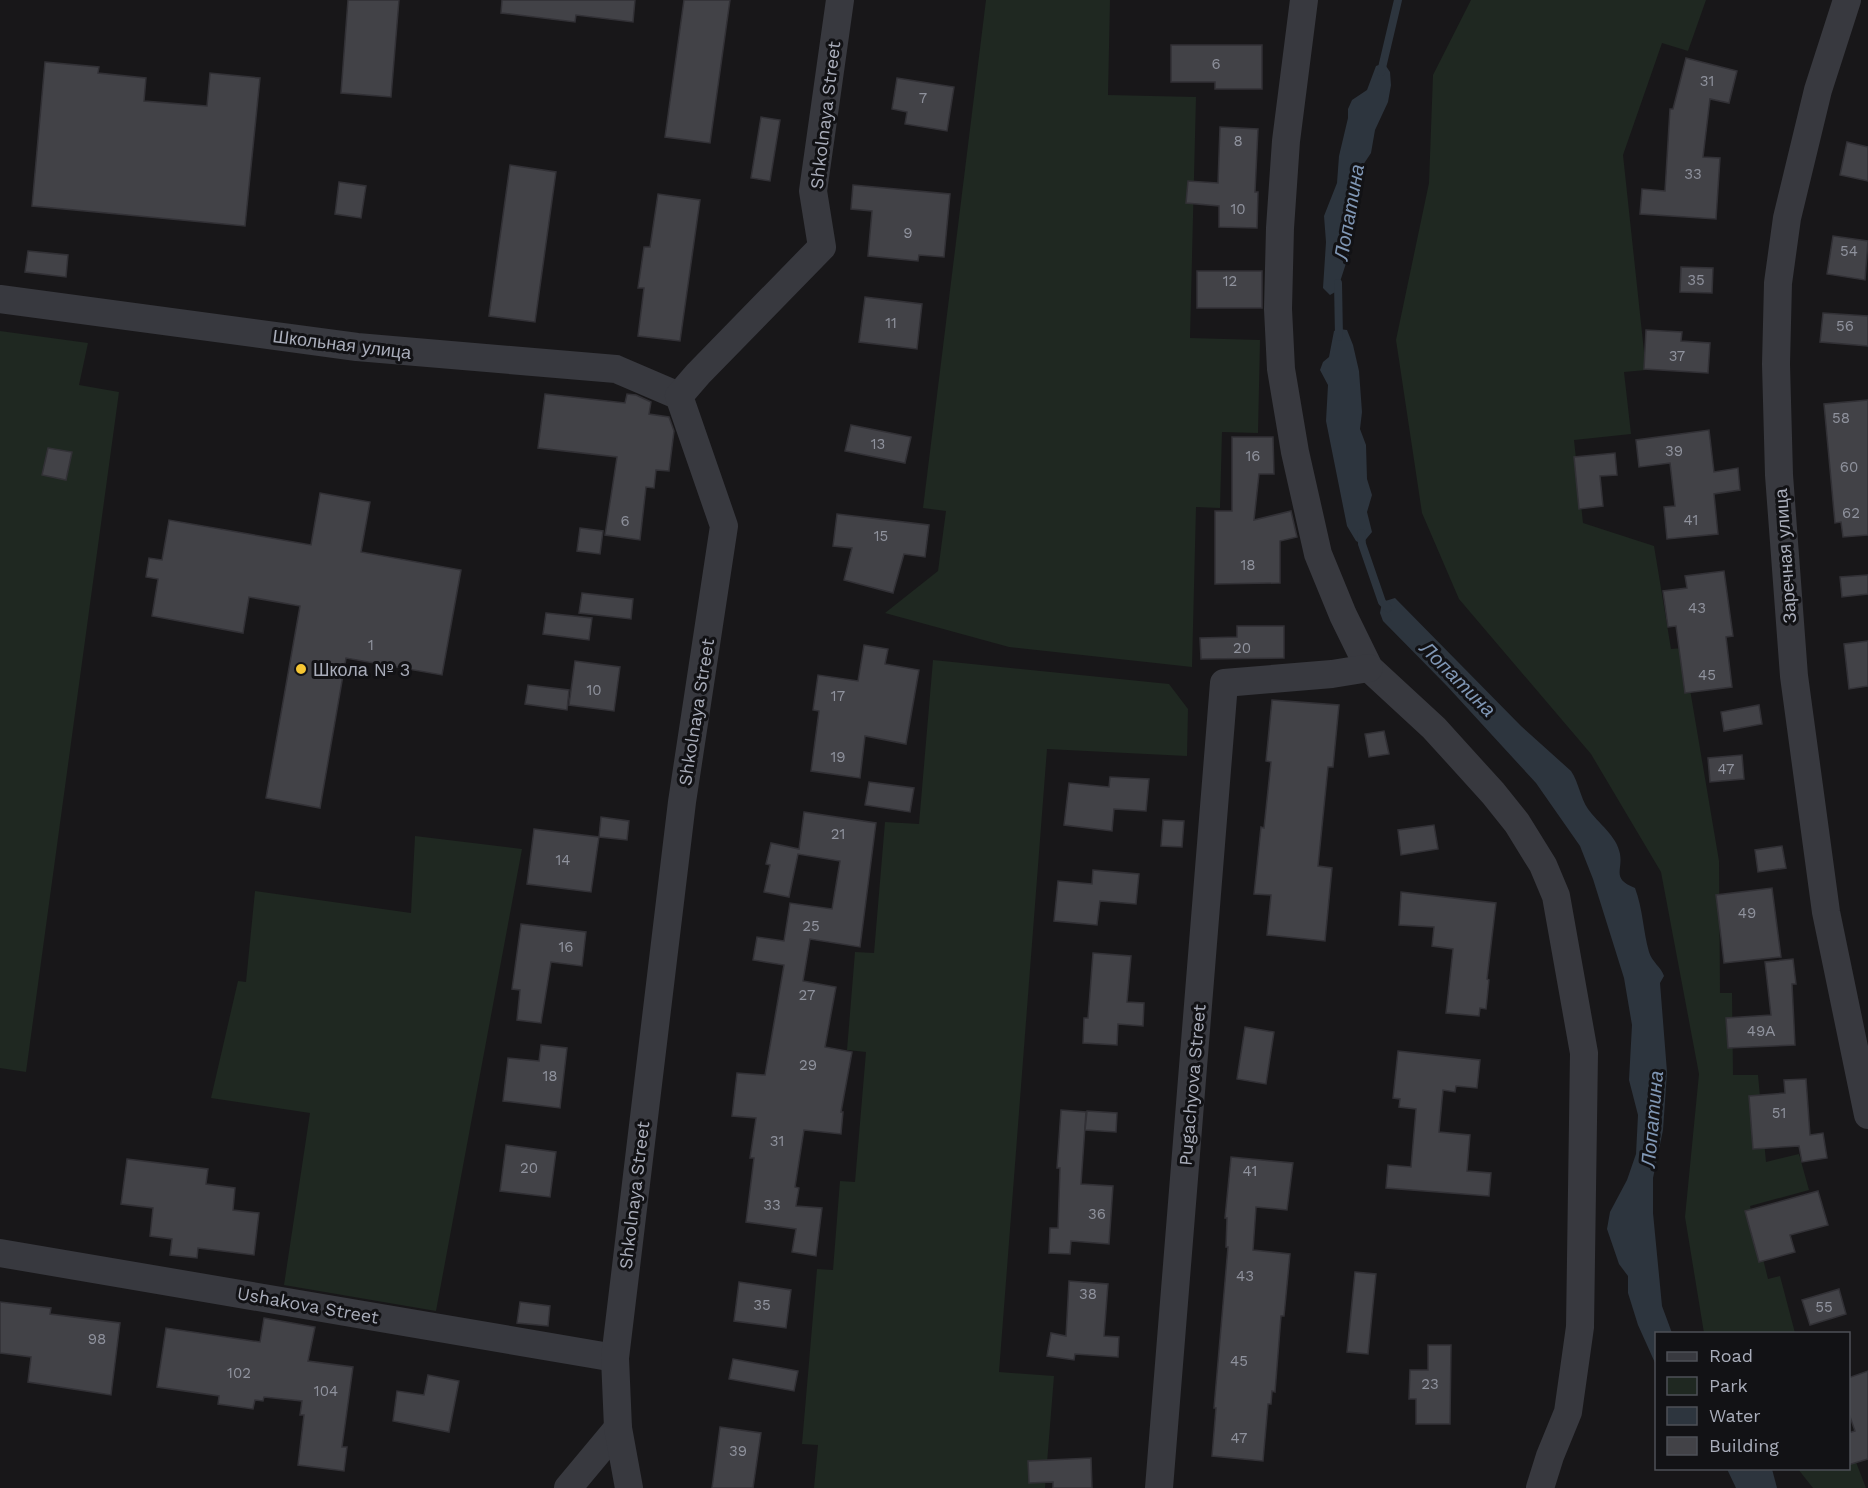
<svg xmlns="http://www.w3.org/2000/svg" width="1868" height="1488" font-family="'Work Sans',sans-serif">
  <rect width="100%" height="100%" fill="#181719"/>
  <g fill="#1f2821">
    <polygon points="986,0 1110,0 1108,95 1196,97 1190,338 1260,340 1258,433 1222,432 1220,508 1196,507 1192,667 1009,647 885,613 938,571 946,511 923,508"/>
    <polygon points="1471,0 1706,0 1688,51 1662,43 1623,155 1646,370 1624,372 1631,434 1574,440 1583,523 1654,546 1671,649 1683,648 1719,861 1720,993 1732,993 1733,1075 1758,1075 1766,1162 1799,1154 1809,1190 1750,1206 1768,1279 1780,1276 1795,1333 1704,1333 1685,1217 1699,1074 1661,872 1591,754 1459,599 1422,513 1396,340 1429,183 1433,75"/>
    <polygon points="0,331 88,343 79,385 119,392 26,1072 0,1068"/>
    <polygon points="933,660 1169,684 1188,709 1187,756 1047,749 999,1372 1054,1376 1045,1488 814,1488 818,1445 802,1444 817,1269 833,1270 840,1181 855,1182 866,1052 847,1050 855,952 874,953 885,822 919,824"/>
    <polygon points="415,836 522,849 436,1311 284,1285 310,1113 211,1098 238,981 246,982 255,891 411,913"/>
    <polygon points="1849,1444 1866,1488 1813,1488 1798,1469 1848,1468"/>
  </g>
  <g fill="#2d353e">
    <polygon points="1384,63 1390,72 1391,85 1388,102 1375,130 1371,153 1361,168 1351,248 1337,291 1330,295 1323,288 1326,242 1324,216 1337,183 1339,156 1348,118 1348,109 1352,100 1367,90 1376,66"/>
    <polygon points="1339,329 1347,330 1353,345 1359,371 1362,412 1360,429 1366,445 1367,479 1372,495 1367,512 1372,532 1362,544 1356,541 1347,526 1326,421 1328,385 1320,370 1323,362 1329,357 1334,331"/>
    <path d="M1395,598L1521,726L1571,771C1579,783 1580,797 1588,809C1598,823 1617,836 1620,854C1623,871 1611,878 1635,888C1643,909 1643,931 1649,952C1652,962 1661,967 1664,976L1660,983L1667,1072L1663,1130L1653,1178V1213L1662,1306L1672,1333L1656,1334V1365L1638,1325L1628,1293V1276L1619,1264L1607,1229L1610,1212L1627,1180L1636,1154L1638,1115L1629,1080L1632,1025L1624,978L1593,879L1580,846L1536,783L1447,686L1383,621L1380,613L1382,602Z"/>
    <polygon points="1727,1469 1772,1469 1777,1488 1736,1488"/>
  </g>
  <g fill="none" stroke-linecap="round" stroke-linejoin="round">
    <g stroke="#2d353e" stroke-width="8">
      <polyline points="1381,72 1398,0"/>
      <polyline points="1338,283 1339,337"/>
      <polyline points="1361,533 1362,544 1382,602 1388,608"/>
    </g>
  </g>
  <g fill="#424247" stroke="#323136" stroke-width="1.5">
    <polygon points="348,0 399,0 391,97 341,93"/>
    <polygon points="502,0 635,0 633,22 576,15 575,22 501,13"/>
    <polygon points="684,0 730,0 710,143 665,137"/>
    <polygon points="1171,45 1262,45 1262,89 1215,89 1215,82 1171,82"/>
    <polygon points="1686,58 1737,71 1729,103 1710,99 1703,157 1720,158 1716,219 1640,214 1642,189 1665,191 1670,109 1673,109"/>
    <polygon points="45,62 99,67 98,73 146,78 144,101 207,106 210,73 260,78 245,226 32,206"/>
    <polygon points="897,78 954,87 947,131 905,124 907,112 892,109"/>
    <polygon points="761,117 780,120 770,181 751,178"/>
    <polygon points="1220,127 1258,129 1255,192 1258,192 1257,228 1219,227 1219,206 1186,203 1188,181 1218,183"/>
    <polygon points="1847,142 1868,147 1868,181 1840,175"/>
    <polygon points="510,165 556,172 535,322 489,316"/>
    <polygon points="339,182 366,186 361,218 335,214"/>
    <polygon points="853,185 950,194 944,257 919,255 918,261 868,256 872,211 851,209"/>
    <polygon points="658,194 700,200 680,341 638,336 644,288 638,288 644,247 650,247"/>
    <polygon points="1833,236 1868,241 1865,280 1827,274"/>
    <polygon points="28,251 68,255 66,277 25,272"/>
    <polygon points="1681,267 1713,268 1712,293 1680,292"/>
    <rect x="1197" y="271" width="65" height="37"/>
    <polygon points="865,297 922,304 917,349 859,342"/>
    <polygon points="1823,313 1868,316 1868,346 1820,342"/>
    <polygon points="1646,330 1682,332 1681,341 1710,343 1708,373 1644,369"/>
    <polygon points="545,394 625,403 627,394 636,395 651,402 649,414 669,417 674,431 669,471 656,470 654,488 646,487 640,540 605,535 617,457 538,448"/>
    <polygon points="1868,400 1868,535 1843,537 1841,522 1835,523 1824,404"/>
    <polygon points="851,425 911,437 905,463 845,451"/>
    <polygon points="1709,430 1714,472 1738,468 1740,490 1714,494 1718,534 1667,539 1664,507 1675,506 1670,463 1639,467 1636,440"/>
    <polygon points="1232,437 1273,437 1274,474 1259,474 1254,520 1291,511 1297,537 1280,541 1280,583 1215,584 1215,511 1232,511"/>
    <polygon points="48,448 72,452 66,480 42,475"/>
    <polygon points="1615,453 1617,475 1600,476 1603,506 1579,509 1574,457"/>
    <polygon points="320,493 370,502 361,552 461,570 442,675 346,658 320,808 266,798 300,606 249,597 243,633 152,616 158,579 146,577 149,558 162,560 169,520 311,545"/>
    <polygon points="837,514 929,525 925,557 904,554 893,593 844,580 852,548 833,546"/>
    <polygon points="580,528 603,531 600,554 577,551"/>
    <polygon points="1724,571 1733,636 1726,637 1732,687 1685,693 1676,626 1668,627 1663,591 1687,588 1685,576"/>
    <polygon points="1868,575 1868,594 1842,597 1840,577"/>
    <polygon points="582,593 633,599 631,619 579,613"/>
    <polygon points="546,613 592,618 589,640 543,634"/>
    <polygon points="1237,626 1284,626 1284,658 1201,659 1200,638 1237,637"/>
    <polygon points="1868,641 1868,686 1849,689 1844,644"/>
    <polygon points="864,645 888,649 885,664 919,670 906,744 865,736 860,778 811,771 819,711 813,710 818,675 858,681"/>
    <polygon points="575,661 620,667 614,711 569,705"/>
    <polygon points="528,685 569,690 567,710 525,704"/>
    <polygon points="1272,700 1339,705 1333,767 1328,767 1318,866 1332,868 1325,941 1267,935 1271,895 1254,894 1261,827 1264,828 1271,762 1266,761"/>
    <polygon points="1759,705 1762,724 1724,731 1721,712"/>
    <polygon points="1384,731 1389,754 1369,757 1365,734"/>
    <polygon points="1742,755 1744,779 1710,782 1708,758"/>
    <polygon points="1110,777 1149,779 1146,811 1114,809 1112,831 1064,825 1069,783 1109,787"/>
    <polygon points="869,782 914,788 910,812 865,805"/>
    <polygon points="804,812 876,823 860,947 810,939 803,981 836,987 825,1047 852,1052 841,1112 843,1112 841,1134 804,1130 795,1187 799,1188 796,1206 822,1208 816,1256 792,1252 796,1229 746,1222 754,1158 750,1158 756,1118 732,1116 737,1073 765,1075 784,965 753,960 757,937 784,941 790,903 832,909 840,861 798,854 789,897 764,892 770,865 766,864 771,843 799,849"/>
    <polygon points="601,817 629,821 627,840 599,837"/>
    <polygon points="1163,820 1184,821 1182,847 1161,846"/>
    <polygon points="1434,825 1438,849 1401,855 1398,830"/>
    <polygon points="534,829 599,837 591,892 527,884"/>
    <polygon points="1782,846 1786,868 1758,872 1755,850"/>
    <polygon points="1093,870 1139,874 1136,904 1100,901 1097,925 1054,921 1058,881 1092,884"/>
    <polygon points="1772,888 1781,957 1724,963 1716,895"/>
    <polygon points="1401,892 1496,903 1487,979 1489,980 1486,1009 1480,1008 1479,1016 1446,1013 1453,949 1432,946 1434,927 1399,925"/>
    <polygon points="521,924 586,932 582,966 551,962 541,1023 517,1020 520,990 512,989"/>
    <polygon points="1093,953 1131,956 1127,1002 1144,1003 1143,1026 1118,1024 1117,1045 1083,1043 1084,1018 1088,1018"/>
    <polygon points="1793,959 1796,984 1792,984 1795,1045 1728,1048 1726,1018 1771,1015 1765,962"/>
    <polygon points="1245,1027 1274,1032 1266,1084 1237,1079"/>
    <polygon points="541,1045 567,1048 560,1108 503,1101 508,1058 539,1061"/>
    <polygon points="1398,1051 1480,1060 1477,1088 1456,1086 1455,1092 1443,1090 1439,1132 1470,1135 1467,1171 1491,1173 1489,1196 1386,1188 1388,1165 1411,1167 1416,1109 1399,1107 1400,1099 1393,1098"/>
    <polygon points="1806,1079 1810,1135 1823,1133 1827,1158 1802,1162 1799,1146 1753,1149 1749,1096 1785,1093 1784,1080"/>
    <polygon points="1061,1110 1086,1112 1081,1184 1113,1186 1109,1244 1071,1241 1070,1254 1049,1253 1050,1228 1058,1228 1060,1168 1057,1168"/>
    <polygon points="1087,1111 1117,1113 1116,1132 1085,1130"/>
    <polygon points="506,1145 556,1152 550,1197 500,1191"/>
    <polygon points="1231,1157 1293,1163 1287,1210 1256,1207 1253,1250 1290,1254 1284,1316 1281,1316 1275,1392 1272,1391 1271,1404 1268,1404 1263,1461 1212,1456 1216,1408 1214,1408 1228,1247 1226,1247 1227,1218 1225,1218"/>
    <polygon points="127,1159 208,1169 206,1184 235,1188 233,1210 259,1213 254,1255 198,1248 197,1258 170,1255 172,1239 150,1236 153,1208 121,1204"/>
    <polygon points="1818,1191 1828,1225 1790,1235 1795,1252 1759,1262 1745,1211"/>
    <polygon points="1355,1272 1376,1274 1368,1354 1347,1352"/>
    <polygon points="1069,1281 1108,1284 1104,1336 1119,1337 1118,1357 1075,1354 1074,1360 1047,1356 1051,1333 1066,1336"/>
    <polygon points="739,1282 791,1290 786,1328 734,1321"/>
    <polygon points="1839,1289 1846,1314 1810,1325 1802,1300"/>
    <polygon points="0,1302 51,1308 50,1314 120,1323 111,1395 28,1382 31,1357 0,1353"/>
    <polygon points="520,1302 550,1306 548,1326 517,1323"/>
    <polygon points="264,1318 315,1327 308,1361 353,1367 342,1447 347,1447 344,1471 298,1465 304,1415 300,1415 302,1401 264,1397 263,1401 255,1400 253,1409 218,1404 219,1396 157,1387 166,1328 260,1342"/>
    <polygon points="1428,1345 1451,1345 1450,1424 1416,1424 1416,1399 1409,1399 1410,1370 1428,1370"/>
    <polygon points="733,1359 798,1371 794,1391 729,1379"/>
    <polygon points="1868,1371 1868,1459 1848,1465 1848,1433 1855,1431 1848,1411 1848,1378"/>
    <polygon points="428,1375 459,1381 449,1432 393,1421 397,1391 424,1395"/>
    <polygon points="720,1427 761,1433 753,1488 712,1488"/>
    <polygon points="1091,1458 1092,1488 1053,1488 1053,1482 1029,1483 1028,1461"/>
  </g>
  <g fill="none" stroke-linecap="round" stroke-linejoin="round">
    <g stroke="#38393f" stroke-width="28">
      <polyline points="1304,0 1286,141 1280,228 1278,309 1281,369 1295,452 1318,554 1343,615 1369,668 1434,728 1493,793 1517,823 1543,865 1556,896 1584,1053 1580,1327 1568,1412 1550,1456 1540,1488"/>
      <polyline points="1847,0 1818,90 1787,218 1778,283 1776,364 1779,475 1794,676 1826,912 1868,1115"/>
      <polyline points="0,299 357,347 616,369 679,396"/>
      <polyline points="0,1253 615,1358"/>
      <polyline points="568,1488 618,1428"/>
      <polyline points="629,1488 618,1428 615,1358 682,802 724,526 679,396 698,374 822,247 813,191 840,0"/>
      <polyline points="1159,1488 1224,683 1332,674 1369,668"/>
    </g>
  </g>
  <circle fill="#f6c633" stroke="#121215" stroke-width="2" cx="301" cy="669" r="6"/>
  <g text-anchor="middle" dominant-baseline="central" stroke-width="6" stroke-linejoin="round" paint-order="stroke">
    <g font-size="15" fill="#8f929d">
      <text x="1216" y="64">6</text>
      <text x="1707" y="81">31</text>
      <text x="923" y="98">7</text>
      <text x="1238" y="141">8</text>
      <text x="1693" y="174">33</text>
      <text x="1238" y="209">10</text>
      <text x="908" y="233">9</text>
      <text x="1849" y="251">54</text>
      <text x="1696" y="280">35</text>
      <text x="1230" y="281">12</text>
      <text x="891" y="323">11</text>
      <text x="1845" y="326">56</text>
      <text x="1677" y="356">37</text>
      <text x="1841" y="418">58</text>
      <text x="878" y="444">13</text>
      <text x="1674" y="451">39</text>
      <text x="1253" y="456">16</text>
      <text x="1849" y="467">60</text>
      <text x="1851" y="513">62</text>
      <text x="1691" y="520">41</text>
      <text x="625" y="521">6</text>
      <text x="881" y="536">15</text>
      <text x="1248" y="565">18</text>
      <text x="1697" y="608">43</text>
      <text x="371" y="645">1</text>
      <text x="1242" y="648">20</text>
      <text x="1707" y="675">45</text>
      <text x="594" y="690">10</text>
      <text x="838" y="696">17</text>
      <text x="838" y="757">19</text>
      <text x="1726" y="769">47</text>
      <text x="838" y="834">21</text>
      <text x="563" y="860">14</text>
      <text x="1747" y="913">49</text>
      <text x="811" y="926">25</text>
      <text x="566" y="947">16</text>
      <text x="807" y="995">27</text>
      <text x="1761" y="1031">49А</text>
      <text x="808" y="1065">29</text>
      <text x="550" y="1076">18</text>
      <text x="1779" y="1113">51</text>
      <text x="777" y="1141">31</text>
      <text x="529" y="1168">20</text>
      <text x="1250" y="1171">41</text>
      <text x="772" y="1205">33</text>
      <text x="1097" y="1214">36</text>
      <text x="1245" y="1276">43</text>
      <text x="1088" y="1294">38</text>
      <text x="762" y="1305">35</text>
      <text x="1824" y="1307">55</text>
      <text x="97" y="1339">98</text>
      <text x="1239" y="1361">45</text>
      <text x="239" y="1373">102</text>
      <text x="1430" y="1384">23</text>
      <text x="326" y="1391">104</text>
      <text x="1239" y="1438">47</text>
      <text x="738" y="1451">39</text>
    </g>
    <g font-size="18" fill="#a9adba" stroke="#121215">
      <text transform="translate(825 115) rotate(-83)">Shkolnaya Street</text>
      <text transform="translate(342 344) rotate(7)">Школьная улица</text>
      <text transform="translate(1785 556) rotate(-94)">Заречная улица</text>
      <text transform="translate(696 712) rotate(-81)">Shkolnaya Street</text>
      <text transform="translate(1192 1085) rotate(-85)">Pugachyova Street</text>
      <text transform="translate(634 1195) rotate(-83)">Shkolnaya Street</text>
      <text transform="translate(308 1305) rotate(10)">Ushakova Street</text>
    </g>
    <g font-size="18" fill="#a9adba" stroke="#121215" text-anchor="start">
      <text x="313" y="669">Школа № 3</text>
    </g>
    <g font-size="20" font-style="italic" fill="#8097b5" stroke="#121215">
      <text transform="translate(1349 212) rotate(-80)">Лопатина</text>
      <text transform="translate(1458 679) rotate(45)">Лопатина</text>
      <text transform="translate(1652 1119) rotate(-85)">Лопатина</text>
    </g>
  </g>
  <rect x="1655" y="1332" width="195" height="138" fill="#121215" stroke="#4e5057" stroke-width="1.5"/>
  <rect x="1667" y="1352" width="30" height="9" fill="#38393f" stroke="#4e5057" stroke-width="1.5"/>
  <text x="1709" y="1362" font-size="18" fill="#a9adba">Road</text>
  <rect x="1667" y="1377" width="30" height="18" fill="#1f2821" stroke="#4e5057" stroke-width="1.5"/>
  <text x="1709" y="1392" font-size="18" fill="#a9adba">Park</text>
  <rect x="1667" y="1407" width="30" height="18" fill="#2d353e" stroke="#4e5057" stroke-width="1.5"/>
  <text x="1709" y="1422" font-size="18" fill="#a9adba">Water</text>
  <rect x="1667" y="1437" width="30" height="18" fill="#424247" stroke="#4e5057" stroke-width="1.5"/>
  <text x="1709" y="1452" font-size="18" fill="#a9adba">Building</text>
</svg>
